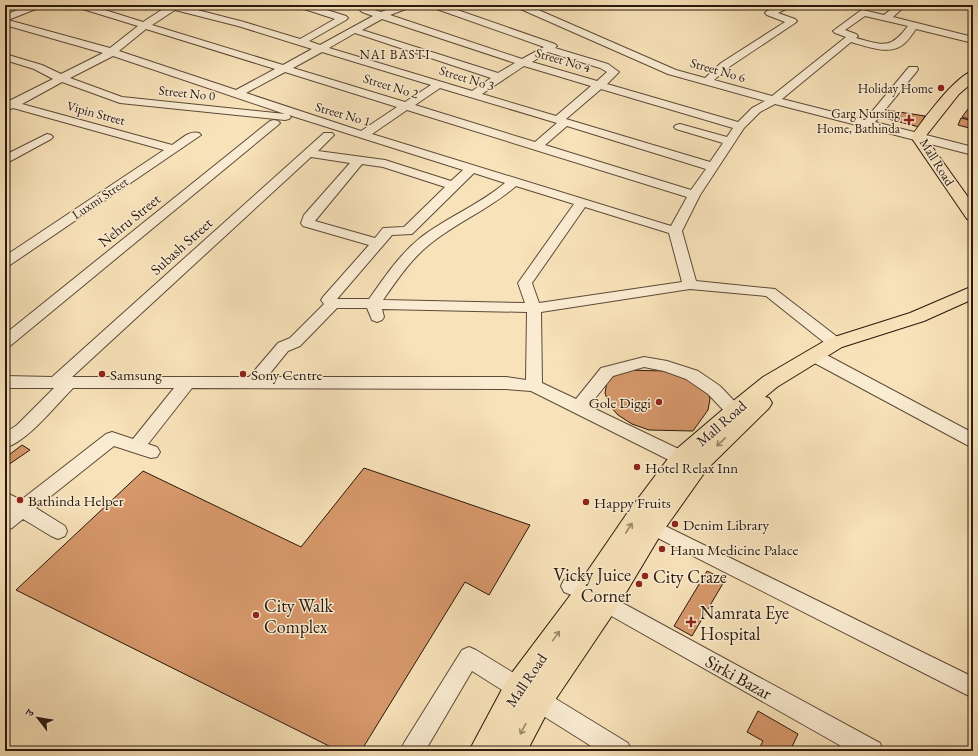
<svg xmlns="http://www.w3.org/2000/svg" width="978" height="756" font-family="'EB Garamond','Noto Serif Devanagari',serif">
  <rect width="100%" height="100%" fill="#f8e2b9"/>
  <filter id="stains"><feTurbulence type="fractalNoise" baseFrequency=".005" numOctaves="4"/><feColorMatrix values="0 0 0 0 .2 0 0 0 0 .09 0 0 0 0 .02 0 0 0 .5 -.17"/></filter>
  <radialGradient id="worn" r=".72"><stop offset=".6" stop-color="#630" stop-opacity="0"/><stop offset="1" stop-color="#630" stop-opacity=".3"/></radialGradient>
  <g fill="#d7986b" stroke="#29180c">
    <polygon points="968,109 973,110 973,120 962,117"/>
    <polygon points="886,110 925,116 919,127 881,117"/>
    <polygon points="961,118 973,121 973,129 958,125"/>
    <polygon points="625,370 666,371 690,381 708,392 710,399 708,410 693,431 649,430 632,424 618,415 609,405 605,393 607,382 615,375"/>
    <polygon points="22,445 30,450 5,467 5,458"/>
    <polygon points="364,468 530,525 489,595 465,582 361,751 339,751 16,590 143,471 301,547"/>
    <polygon points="707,571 725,580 692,636 674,626"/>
    <polygon points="758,711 798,734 790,751 758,751 763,741 747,732"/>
  </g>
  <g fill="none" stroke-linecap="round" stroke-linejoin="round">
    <defs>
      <g id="minor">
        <path d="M30,5H43L41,7L8,20L110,48L138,26L76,7L74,5H89L143,22L166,7L162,5H178L244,22L300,39L335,19L298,7L296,5H311L346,16L348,18L346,20L309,41L320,45L373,16L362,12L360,10L362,8L365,7L381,12L400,5H413L411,7L390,15L522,59L544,47L431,7L429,5H443L555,44L557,46L555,48L608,64L619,72L607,84L738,122L752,108L765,101L668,74L516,7L514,5H527L676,70L705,78L721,63L785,22L767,15L765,13L767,11L780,5H793L778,13L795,19L797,21L795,23L729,67L714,80L772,96L846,37L835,33L833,31L860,11L863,10L884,15L896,5H906L893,17L973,37V43L916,29C912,34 908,42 901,46C887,55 866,46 851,42L782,99L865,120L909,67H917L918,69L917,71L875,122L973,147V155L775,104L760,112L744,128L700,195L682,231L696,281L775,289L840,339L843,343L840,347L835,348L830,347L766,296L690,289L541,312L542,383L576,399L601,368L644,357L667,361L698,371L720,386L740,407L742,411L740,415L734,417L728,415L708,394L686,379L664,371L644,367L613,376L589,406L687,453L690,458L687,463L681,465L675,463L531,391L506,389L192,388L148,444L157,447L160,452L157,457L151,458L114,446L36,508L65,526L67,531L65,536L58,539L51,536L23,519L12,528L5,530V512L8,510L5,508V492L21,500L106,434L112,432L133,439L174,388H73C56,405 28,441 5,448V433L17,425L54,388H5V376L52,377L324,133H332L334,135L318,151L385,160L451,181L463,170L289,115L291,117L289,119L285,120L120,103L62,82L22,104L172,145C180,140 189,130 199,133L201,135L10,265L5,266V256L164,150L13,108L5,111V104L7,102L53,79L34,69L5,60V54L42,65L61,74L103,53L5,25V15ZM175,10L238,26L312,49L283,65L152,25ZM865,16L908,26C890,50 883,45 856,38L858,36L856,34L845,30ZM382,19L515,63L498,73L362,30ZM146,29L275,69L236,90L119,51ZM355,33L491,78L472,91L329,48ZM322,52L431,85L405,102L293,68ZM548,52L600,68L607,72L597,81L532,62ZM113,56L285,114L122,97L70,78ZM524,66L591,86L556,116L482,94ZM285,72L397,107L361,131L246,93ZM440,88L557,123L535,142L415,105ZM601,89L733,128L727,137L680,124L676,125L674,127L676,129L723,143L710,162L566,119ZM407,110L687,197L671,226L372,134ZM567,126L706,169L691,190L545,145ZM311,157L350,163L304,215L301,223L303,226L369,245L323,297L321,300L324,304L290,338L278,343L249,377H72ZM362,164L383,167L445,187L404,227L383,228L375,238L315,221ZM474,173L505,183C479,205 447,217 420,238C399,255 384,278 369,299H337L392,235L412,234ZM516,186L574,204L518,283L525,303L383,300C397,280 411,259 430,244C457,222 490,209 516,186ZM585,207L669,233L682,282L539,303L532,283ZM337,308H367L372,320L377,322L382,320L384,317L382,309L527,312L526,380L506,377H267L288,351L300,346Z"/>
        <polygon points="274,120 278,121 280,123 278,125 10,346 5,347 5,334 270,121"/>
        <polygon points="47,134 51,135 53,137 51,139 5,164 5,155"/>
        <polygon points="815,351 821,352 973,433 973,447 967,445 809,360 807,356 809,352"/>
        <polygon points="653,520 973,677 973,698 646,532 644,527 646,522"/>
        <polygon points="571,578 594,587 597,593 594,599 587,601 564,592 561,586 564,580"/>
        <polygon points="606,594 880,743 883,751 850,751 599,609 596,603 599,597"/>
        <polygon points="469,647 476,650 628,743 631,751 599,751 472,671 425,751 401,751 404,743 462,650"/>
      </g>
      <g id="major">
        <path d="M973,71V82L959,94L925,137L973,204V221L967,219L911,137C922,121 955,76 973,71Z"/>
        <polygon points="973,286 973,299 924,321 842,347 777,387 765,397 769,398 772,403 769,408 707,469 661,534 615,611 549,709 527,751 469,751 508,678 578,585 628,512 673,452 727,406 763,377 828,339 910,313"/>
      </g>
    </defs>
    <use href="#minor" stroke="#5d4a37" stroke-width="2"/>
    <use href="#major" stroke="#29180c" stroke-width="2"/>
    <use href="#minor" fill="#faecd2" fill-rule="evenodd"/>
    <use href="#major" fill="#f8e2b9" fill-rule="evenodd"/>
  </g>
  <defs><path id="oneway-shaft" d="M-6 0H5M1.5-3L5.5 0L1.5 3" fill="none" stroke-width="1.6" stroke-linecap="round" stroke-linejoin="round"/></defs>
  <g stroke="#9b876b">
    <use href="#oneway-shaft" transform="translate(721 442) rotate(136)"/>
    <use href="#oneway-shaft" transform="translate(629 528) rotate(-57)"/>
    <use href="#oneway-shaft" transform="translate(556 636) rotate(-54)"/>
    <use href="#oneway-shaft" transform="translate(523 729) rotate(118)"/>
  </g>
  <g fill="#8f2418" stroke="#faecd2" stroke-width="1.5">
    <circle cx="941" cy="88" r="4"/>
    <path d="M907 114h4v4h4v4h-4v4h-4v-4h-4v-4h4z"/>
    <circle cx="102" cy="374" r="4"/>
    <circle cx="243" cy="374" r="4"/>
    <circle cx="659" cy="402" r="4"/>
    <circle cx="637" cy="467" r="4"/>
    <circle cx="20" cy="500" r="4"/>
    <circle cx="586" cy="502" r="4"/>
    <circle cx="675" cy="524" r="4"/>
    <circle cx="662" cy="549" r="4"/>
    <circle cx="645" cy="576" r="4"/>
    <circle cx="639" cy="584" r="4"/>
    <circle cx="256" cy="615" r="4"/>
    <path d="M689 616h4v4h4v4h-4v4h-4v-4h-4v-4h4z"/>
  </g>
  <g text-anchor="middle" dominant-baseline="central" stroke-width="3" stroke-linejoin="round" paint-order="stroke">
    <g font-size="13" letter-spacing="1" fill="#29180c" stroke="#faecd2">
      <text x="395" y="54">NAI BASTI</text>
    </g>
    <g font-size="13" fill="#29180c" stroke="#faecd2">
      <text transform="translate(563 60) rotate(16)">Street No 4</text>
      <text transform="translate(718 70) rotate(16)">Street No 6</text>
      <text transform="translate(467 78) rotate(17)">Street No 3</text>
      <text transform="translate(391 86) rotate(17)">Street No 2</text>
      <text transform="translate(187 93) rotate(6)">Street No 0</text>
      <text transform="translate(96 113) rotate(15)">Vipin Street</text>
      <text transform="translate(343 114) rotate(16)">Street No 1</text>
      <text transform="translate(937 162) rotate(58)">Mall Road</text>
      <text transform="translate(100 198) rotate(-34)">Luxmi Street</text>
    </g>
    <g font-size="13" fill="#29180c" stroke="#faecd2" text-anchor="end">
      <text x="933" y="88">Holiday Home</text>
      <text x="900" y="113">Garg Nursing<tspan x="900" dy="15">Home, Bathinda</tspan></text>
    </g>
    <g font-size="15" fill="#29180c" stroke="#faecd2">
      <text transform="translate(129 220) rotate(-39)">Nehru Street</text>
      <text transform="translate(181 246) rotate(-42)">Subash Street</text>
      <text transform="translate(721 423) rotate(-41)">Mall Road</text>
      <text transform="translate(526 680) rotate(-56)">Mall Road</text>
    </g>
    <g font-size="15" fill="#29180c" stroke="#faecd2" text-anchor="start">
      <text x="110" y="374">Samsung</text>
      <text x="251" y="374">Sony Centre</text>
      <text x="651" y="402" text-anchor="end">Gole Diggi</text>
      <text x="645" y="467">Hotel Relax Inn</text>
      <text x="28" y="500">Bathinda Helper</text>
      <text x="594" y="502">Happy Fruits</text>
      <text x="683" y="524">Denim Library</text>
      <text x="670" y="549">Hanu Medicine Palace</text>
    </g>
    <g font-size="18" fill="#29180c" stroke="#faecd2" text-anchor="start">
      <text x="631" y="574" text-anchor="end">Vicky Juice<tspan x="631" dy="21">Corner</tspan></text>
      <text x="653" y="576">City Craze</text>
      <text x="264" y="605">City Walk<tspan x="264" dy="21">Complex</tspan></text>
      <text x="700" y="612">Namrata Eye<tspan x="700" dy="21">Hospital</tspan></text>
    </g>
    <g font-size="18" fill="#29180c" stroke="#faecd2">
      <text transform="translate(739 677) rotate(29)">Sirki Bazar</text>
    </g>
  </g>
  <rect width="978" height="756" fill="none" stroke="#f8e2b9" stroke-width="20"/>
  <rect x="6" y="6" width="966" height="744" fill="none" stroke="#29180c" stroke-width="2"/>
  <rect x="10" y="10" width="958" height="736" fill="none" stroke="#29180c"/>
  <g transform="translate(38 718) rotate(301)" stroke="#faecd2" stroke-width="3" paint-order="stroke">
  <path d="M0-3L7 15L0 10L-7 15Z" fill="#29180c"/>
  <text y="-6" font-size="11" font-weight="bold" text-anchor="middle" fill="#29180c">उ</text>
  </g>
  <rect width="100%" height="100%" filter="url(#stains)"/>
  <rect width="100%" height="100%" fill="url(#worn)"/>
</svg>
